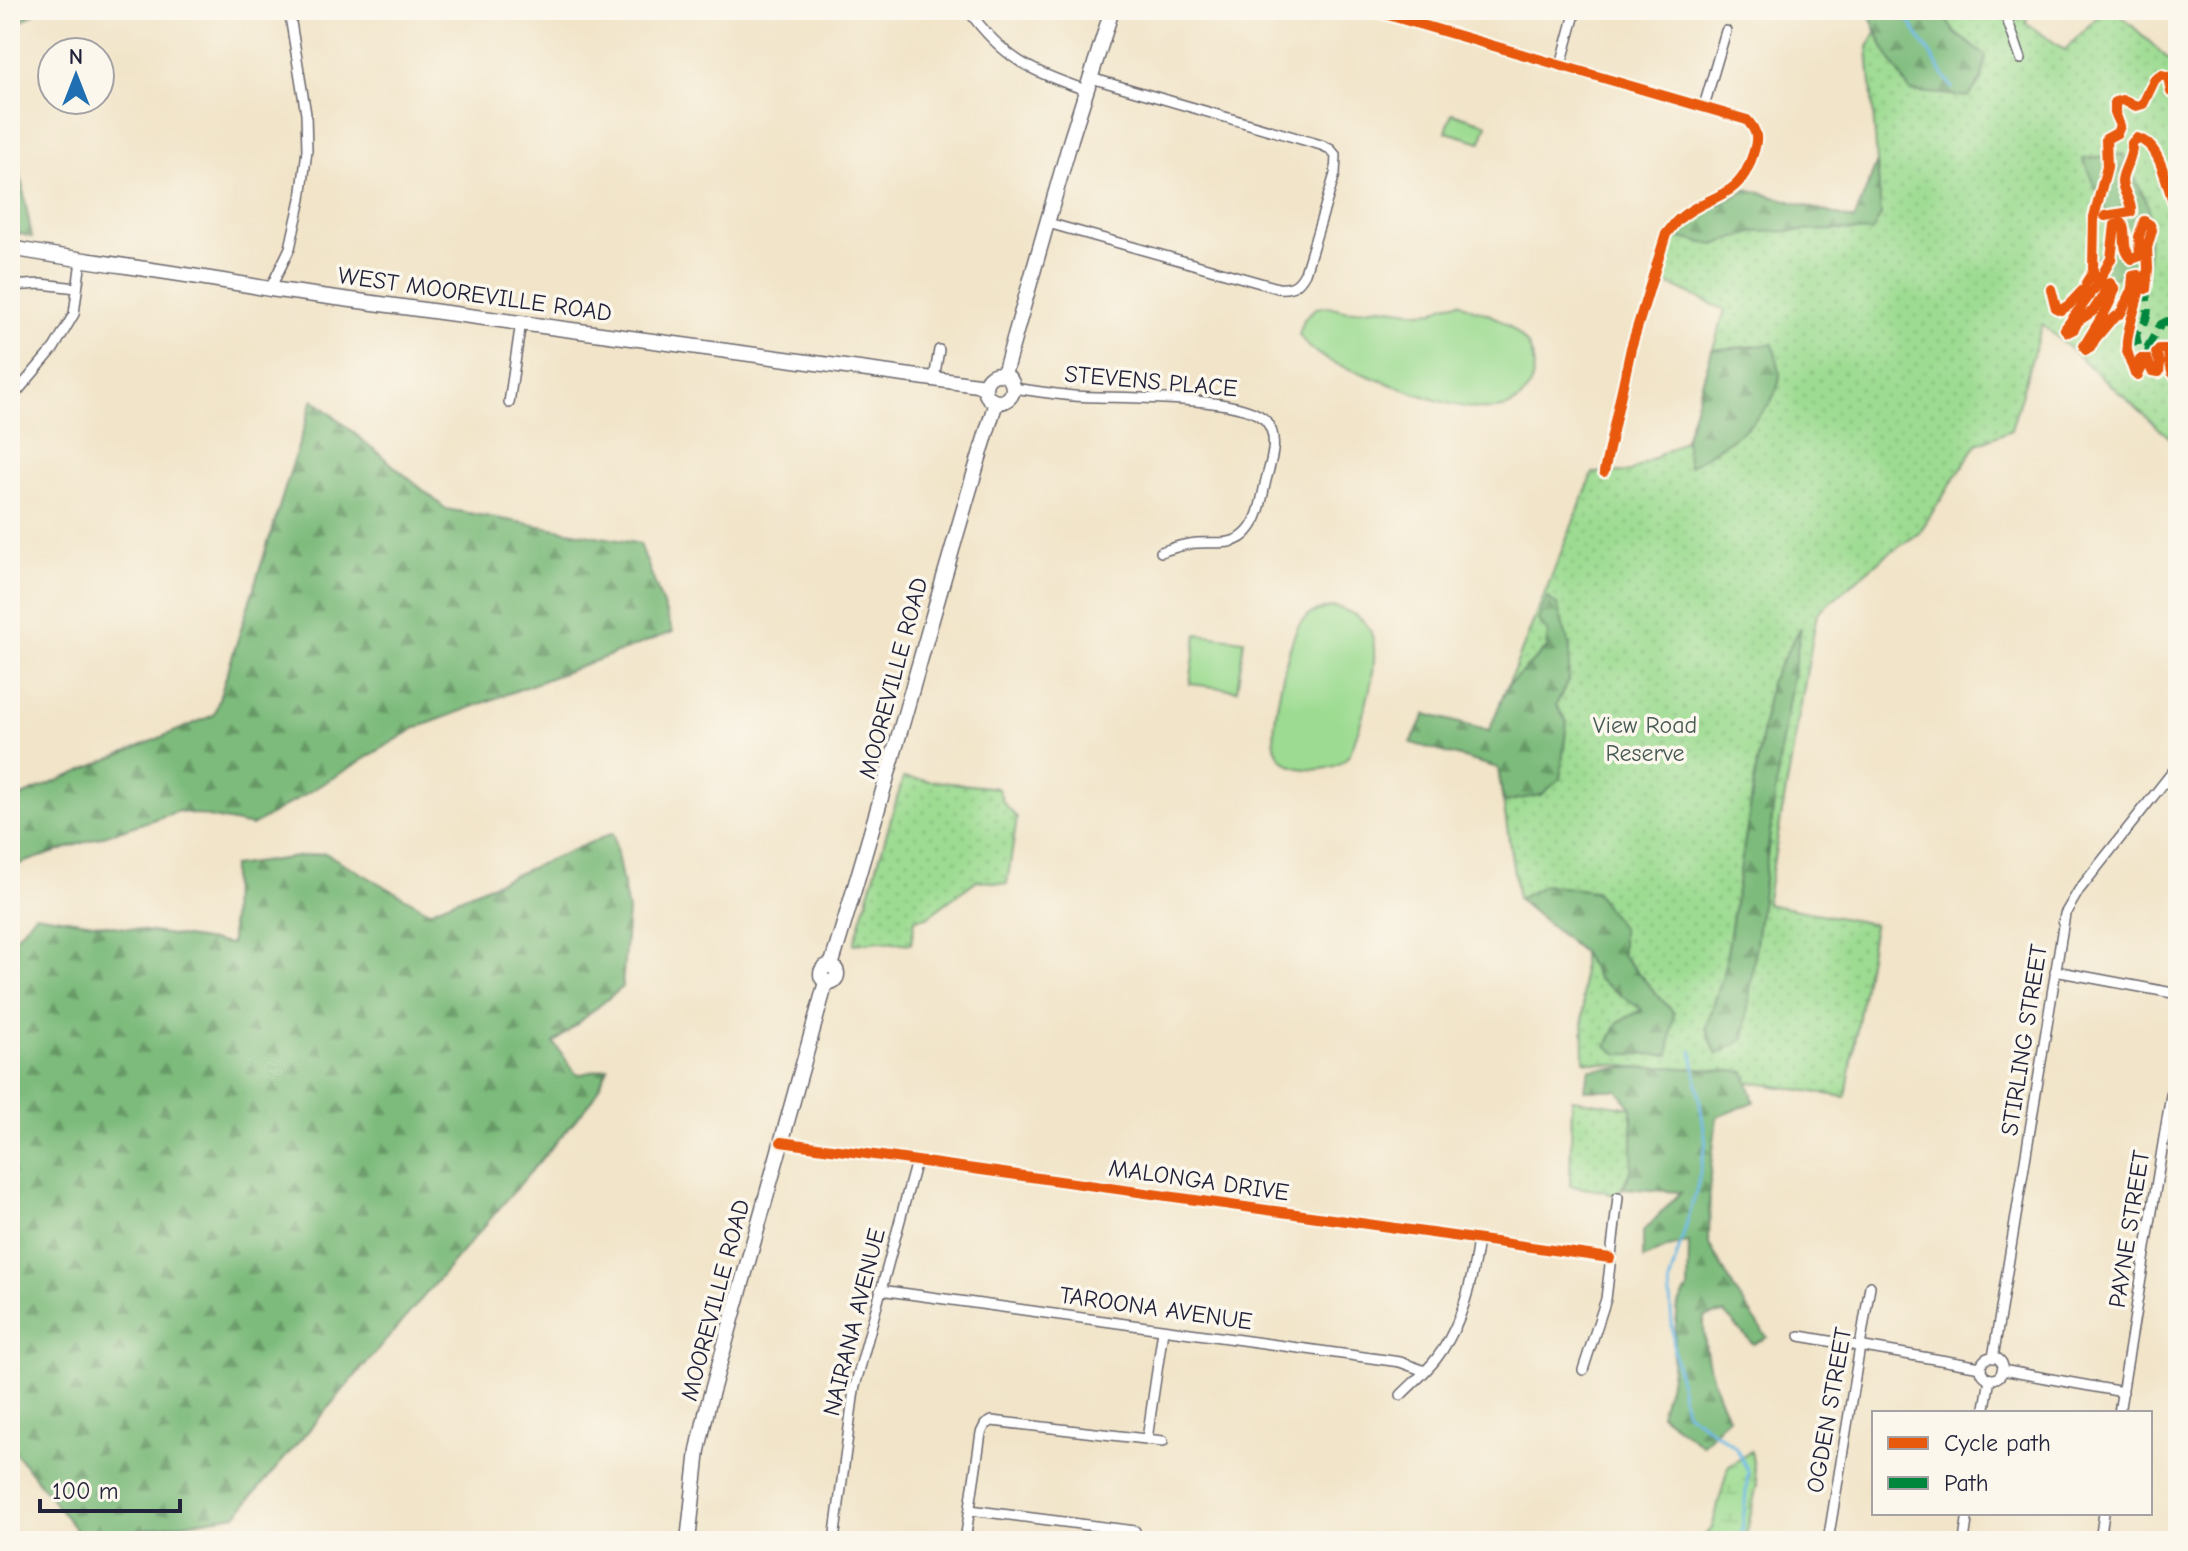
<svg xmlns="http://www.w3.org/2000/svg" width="2188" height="1551" font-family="'Comic Neue',sans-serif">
  <defs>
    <pattern id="green-dots" width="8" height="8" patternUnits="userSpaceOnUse" patternTransform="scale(2)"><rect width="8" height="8" fill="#9cdb91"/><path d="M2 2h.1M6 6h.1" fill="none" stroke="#86bc7e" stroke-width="1.8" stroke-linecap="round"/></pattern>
    <pattern id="forest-firs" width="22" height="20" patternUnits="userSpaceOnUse" patternTransform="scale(2)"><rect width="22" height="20" fill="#7dbb7b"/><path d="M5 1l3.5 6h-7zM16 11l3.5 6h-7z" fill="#669866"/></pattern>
    <pattern id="wetland-marsh" width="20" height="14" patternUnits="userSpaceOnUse" patternTransform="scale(2)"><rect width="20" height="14" fill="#9cdb91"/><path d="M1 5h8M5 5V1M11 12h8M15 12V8" fill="none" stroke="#86bc7e"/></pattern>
  </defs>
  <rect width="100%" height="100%" fill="#fbf7ec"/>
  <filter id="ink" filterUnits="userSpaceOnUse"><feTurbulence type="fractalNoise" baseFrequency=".0125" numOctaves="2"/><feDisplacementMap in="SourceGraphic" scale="16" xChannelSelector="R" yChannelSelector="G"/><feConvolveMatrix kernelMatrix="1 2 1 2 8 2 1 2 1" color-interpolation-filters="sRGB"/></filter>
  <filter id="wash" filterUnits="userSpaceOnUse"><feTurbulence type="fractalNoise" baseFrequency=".006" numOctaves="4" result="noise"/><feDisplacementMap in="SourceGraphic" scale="32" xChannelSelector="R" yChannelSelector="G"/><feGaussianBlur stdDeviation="1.8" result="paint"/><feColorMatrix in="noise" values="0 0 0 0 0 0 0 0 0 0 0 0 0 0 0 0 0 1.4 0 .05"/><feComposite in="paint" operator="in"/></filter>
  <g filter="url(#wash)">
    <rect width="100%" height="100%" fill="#f1e4c8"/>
    <g fill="url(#green-dots)" stroke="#5f7e66" stroke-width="2">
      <polygon points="1888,10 2030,10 2026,23 2065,50 2104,10 2115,10 2178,68 2178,445 2042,324 2011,430 1977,444 1919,533 1880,560 1817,613 1766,904 1874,924 1846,1097 1730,1079 1584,1061 1582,952 1518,899 1497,761 1483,747 1593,473 1630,472 1685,440 1725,310 1661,281 1674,237 1704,213 1747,189 1855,220 1877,162 1868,47"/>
      <polygon points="903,778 998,788 1003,802 1017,818 1007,884 977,880 927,917 915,919 911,944 880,941 854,944"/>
      <polygon points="1572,1099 1632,1108 1632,1167 1618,1197 1603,1191 1570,1186"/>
    </g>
    <g fill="url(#forest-firs)" stroke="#506e5b" stroke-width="2">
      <polygon points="10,10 39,10 21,22 12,132 32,237 10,231"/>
      <polygon points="1867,10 1940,10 1955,33 1986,56 1982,79 1968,97 1910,91 1884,49"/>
      <polygon points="2123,154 2149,207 2147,265 2101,282 2089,275 2092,259 2112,250 2105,210 2083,159"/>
      <polygon points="1877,162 1881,215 1872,232 1840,230 1756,232 1714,245 1674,237 1704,213 1747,189 1854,220"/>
      <path d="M1773,344C1775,354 1780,366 1780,375C1777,417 1720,446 1689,467L1685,440L1712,350Z"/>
      <polygon points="313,399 446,509 640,544 673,632 416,728 252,826 179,811 10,867 10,801 214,715"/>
      <polygon points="1547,597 1557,605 1570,648 1568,681 1556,705 1567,722 1560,779 1541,795 1503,802 1498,768 1411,743 1426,714 1489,731 1507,686 1547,648 1548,633 1538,620"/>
      <polygon points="1801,627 1781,747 1744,1039 1717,1055 1706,1028 1724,972 1770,682"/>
      <polygon points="613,833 628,911 622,987 554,1043 577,1075 608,1068 594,1098 236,1515 83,1539 10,1446 10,944 35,914 231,944 232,866 325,853 429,911"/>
      <polygon points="1545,885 1595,891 1622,929 1622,955 1674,1013 1669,1055 1618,1054 1607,1046 1618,1022 1642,1010 1598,979 1582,952 1518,899"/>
      <path d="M1669,1067L1745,1072L1754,1102L1717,1117L1710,1175L1709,1244L1736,1292L1767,1337L1753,1344L1724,1313L1704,1317C1703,1356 1712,1382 1728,1417L1702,1445L1660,1414L1671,1376L1678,1305L1688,1289L1689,1242L1668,1247L1643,1259V1232L1681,1192L1623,1188L1632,1167V1108L1617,1090H1584L1590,1069Z"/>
    </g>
    <polygon fill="url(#wetland-marsh)" stroke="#5f7e66" stroke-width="2" points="1751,1451 1757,1484 1745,1541 1698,1541 1712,1528 1728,1467"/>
    <g fill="#9cdb91" stroke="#5f7e66" stroke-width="2">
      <polygon points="1452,113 1487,124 1481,142 1446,132"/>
      <path d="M1460,302C1469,309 1478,310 1488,314C1500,319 1515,329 1523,339C1533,350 1536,366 1532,380C1528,393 1517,405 1503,408C1465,416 1402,388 1366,375C1353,370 1338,366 1326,359C1315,353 1306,345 1299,335L1304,319L1316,308L1328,306L1348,311L1381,307L1420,312L1434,311L1444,305Z"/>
      <path d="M1336,607C1351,612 1368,619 1372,636C1380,664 1365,710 1356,737C1354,742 1352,750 1349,755C1339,770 1315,771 1299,768C1289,766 1279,759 1276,749C1269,730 1288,642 1299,625C1309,611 1321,609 1336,607Z"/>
      <polygon points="1197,634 1244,640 1237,690 1190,684"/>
    </g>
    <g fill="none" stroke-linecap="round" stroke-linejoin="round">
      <g stroke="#69b8e4" stroke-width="3">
        <polyline points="1902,10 1952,88"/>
        <polyline points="1692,1051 1706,1142 1697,1188 1669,1283 1674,1351 1685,1411 1735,1447 1748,1471 1742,1532 1735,1541"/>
      </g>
    </g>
  </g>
  <g filter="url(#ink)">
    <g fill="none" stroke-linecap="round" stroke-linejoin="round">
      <defs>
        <g id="street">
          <path d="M968,10C1004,59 1030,71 1086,90"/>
          <path d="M1371,10L1747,120C1758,132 1758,139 1753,154C1739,202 1710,192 1679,219C1674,223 1670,230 1666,234L1631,348L1604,472"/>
          <polyline points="2004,10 2021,59"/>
          <polyline points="1561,65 1576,10"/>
          <polyline points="1704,106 1726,31"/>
          <path d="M1048,223L1278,288C1292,289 1298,286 1305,273L1335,174L1336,156L1330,149L1321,145L1091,78"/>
          <polyline points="10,286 41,284 77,288"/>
          <polyline points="270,289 290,248 301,199 307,150 306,114 289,10"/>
          <polyline points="934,379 939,350"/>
          <path d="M1014,388C1034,391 1054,394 1074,396C1112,399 1244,394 1266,421C1280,438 1271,461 1266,480C1262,496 1260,518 1248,531C1234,549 1209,540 1190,544C1180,545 1170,549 1161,552"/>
          <polyline points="10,400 54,348 74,314 81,260"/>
          <polyline points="509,403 521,322"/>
          <polyline points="2055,971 2178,994"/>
          <polyline points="781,1142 1610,1258"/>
          <polyline points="880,1290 1400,1362 1425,1371"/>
          <polyline points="1800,1336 1981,1367"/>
          <circle cx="1992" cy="1368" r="11"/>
          <polyline points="1993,1358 2065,914 2079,890 2178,765"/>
          <polyline points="1583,1370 1606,1299 1618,1197"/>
          <polyline points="2002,1370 2123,1392"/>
          <path d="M1401,1395C1413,1383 1426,1372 1436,1359C1461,1327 1473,1279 1478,1239"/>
          <polyline points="1984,1413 1990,1379"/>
          <polyline points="2119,1413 2178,1052"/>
          <polyline points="1147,1439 1163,1330"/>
          <polyline points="970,1510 1135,1531"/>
          <polyline points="834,1541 854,1390 916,1161"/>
          <polyline points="965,1541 981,1433 985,1425 992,1421 1163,1441"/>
          <polyline points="1828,1541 1870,1286"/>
          <polyline points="1964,1541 1968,1513"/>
          <polyline points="2100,1541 2104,1513"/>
        </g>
        <g id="secondary">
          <path d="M10,248C96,263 183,273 270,289L985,386"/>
          <circle cx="999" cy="388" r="14"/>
          <polyline points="1004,374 1071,139 1112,10"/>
          <circle cx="829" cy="974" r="8"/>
          <path d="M831,966C889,779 938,589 996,402"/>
          <polyline points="688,1541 698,1450 708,1405 826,982"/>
        </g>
      </defs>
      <use href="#street" stroke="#6a666c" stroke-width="12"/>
      <use href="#secondary" stroke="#6a666c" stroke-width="17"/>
      <use href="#street" stroke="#fff" stroke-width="9"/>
      <use href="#secondary" stroke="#fff" stroke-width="14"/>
      <path stroke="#00873e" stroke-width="8" stroke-dasharray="16 8" stroke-linecap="butt" d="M2146,285C2146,307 2154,316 2136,333L2138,346L2147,348L2161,324L2167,321L2172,326L2178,352"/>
      <defs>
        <g id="cycleway">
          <path d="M1371,10L1747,120C1758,132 1758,139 1753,154C1739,202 1710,192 1679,219C1674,223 1670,230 1666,234L1631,348L1604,472"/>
          <path d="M2105,216L2131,212C2132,200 2122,192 2122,181C2123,168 2133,160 2132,143L2137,138C2164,145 2166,192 2178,213"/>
          <polyline points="2086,283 2093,272 2094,217 2107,167 2106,139 2117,133 2120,126 2115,113 2115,102 2122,100 2136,106 2143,104 2155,79 2162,75 2168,77 2171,91 2178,95"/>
          <path d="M2051,289L2056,308L2061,310L2069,305L2083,290L2087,291L2089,296L2065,329L2068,332L2074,329L2078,321L2093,311L2103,296L2106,284L2110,283C2111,285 2113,286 2114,288C2116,297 2090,336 2084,346L2086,350L2090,348L2095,339L2110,321L2121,313L2132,289L2133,276L2138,275L2141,278L2140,287C2137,305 2125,333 2127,350C2128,356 2133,367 2135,374L2138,375L2141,369L2140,359H2147L2152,371L2159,372L2160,363L2156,353L2159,349H2167L2172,372L2178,379"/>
          <path d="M2093,291L2111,259L2115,225L2122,223C2128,236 2120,247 2132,259L2140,256L2139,237L2144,221L2150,225L2152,230L2147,248L2148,268L2146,289"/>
          <polyline points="781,1142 1610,1258"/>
        </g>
      </defs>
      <use href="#cycleway" stroke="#fbf7ec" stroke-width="15"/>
      <use href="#cycleway" stroke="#e8590c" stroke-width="10"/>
    </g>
  </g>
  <g text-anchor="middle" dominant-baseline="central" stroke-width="7" stroke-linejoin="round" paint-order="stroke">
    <g font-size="24" fill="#22223b" stroke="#fbf7ec">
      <text transform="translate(475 294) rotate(8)">WEST MOOREVILLE ROAD</text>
      <text transform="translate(1151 381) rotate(5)">STEVENS PLACE</text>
      <text transform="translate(893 678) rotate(-75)">MOOREVILLE ROAD</text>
      <text transform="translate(2024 1040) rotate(-81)">STIRLING STREET</text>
      <text transform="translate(1199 1180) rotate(8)">MALONGA DRIVE</text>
      <text transform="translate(2129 1229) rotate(-81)">PAYNE STREET</text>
      <text transform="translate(715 1300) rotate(-75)">MOOREVILLE ROAD</text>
      <text transform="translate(1156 1308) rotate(8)">TAROONA AVENUE</text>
      <text transform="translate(854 1322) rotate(-76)">NAIRANA AVENUE</text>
      <text transform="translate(1829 1410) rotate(-80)">OGDEN STREET</text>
    </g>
    <g font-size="24" fill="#475a55" stroke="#fbf7ec">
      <text x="1645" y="725">View Road<tspan x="1645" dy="28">Reserve</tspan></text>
    </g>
  </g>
  <rect width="2188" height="1551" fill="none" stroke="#fbf7ec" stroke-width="40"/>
  <rect x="1872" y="1411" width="280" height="104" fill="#fbf7ec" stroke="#a4a2a5" stroke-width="2"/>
  <rect x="1888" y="1437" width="40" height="12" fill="#e8590c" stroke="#a4a2a5" stroke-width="2"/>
  <text x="1944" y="1451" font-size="24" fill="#22223b">Cycle path</text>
  <rect x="1888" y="1477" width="40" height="12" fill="#00873e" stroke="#a4a2a5" stroke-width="2"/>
  <text x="1944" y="1491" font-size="24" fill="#22223b">Path</text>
  <g transform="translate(76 76)"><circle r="38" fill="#fbf7ec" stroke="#a4a2a5" stroke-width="2"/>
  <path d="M0-6L14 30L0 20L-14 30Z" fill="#1f6fb2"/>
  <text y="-12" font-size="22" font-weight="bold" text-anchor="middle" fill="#22223b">N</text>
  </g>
  <path d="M40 1499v12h140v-12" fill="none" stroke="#22223b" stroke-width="4"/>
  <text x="52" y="1499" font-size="24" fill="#22223b" stroke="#fbf7ec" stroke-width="6" paint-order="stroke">100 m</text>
</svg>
